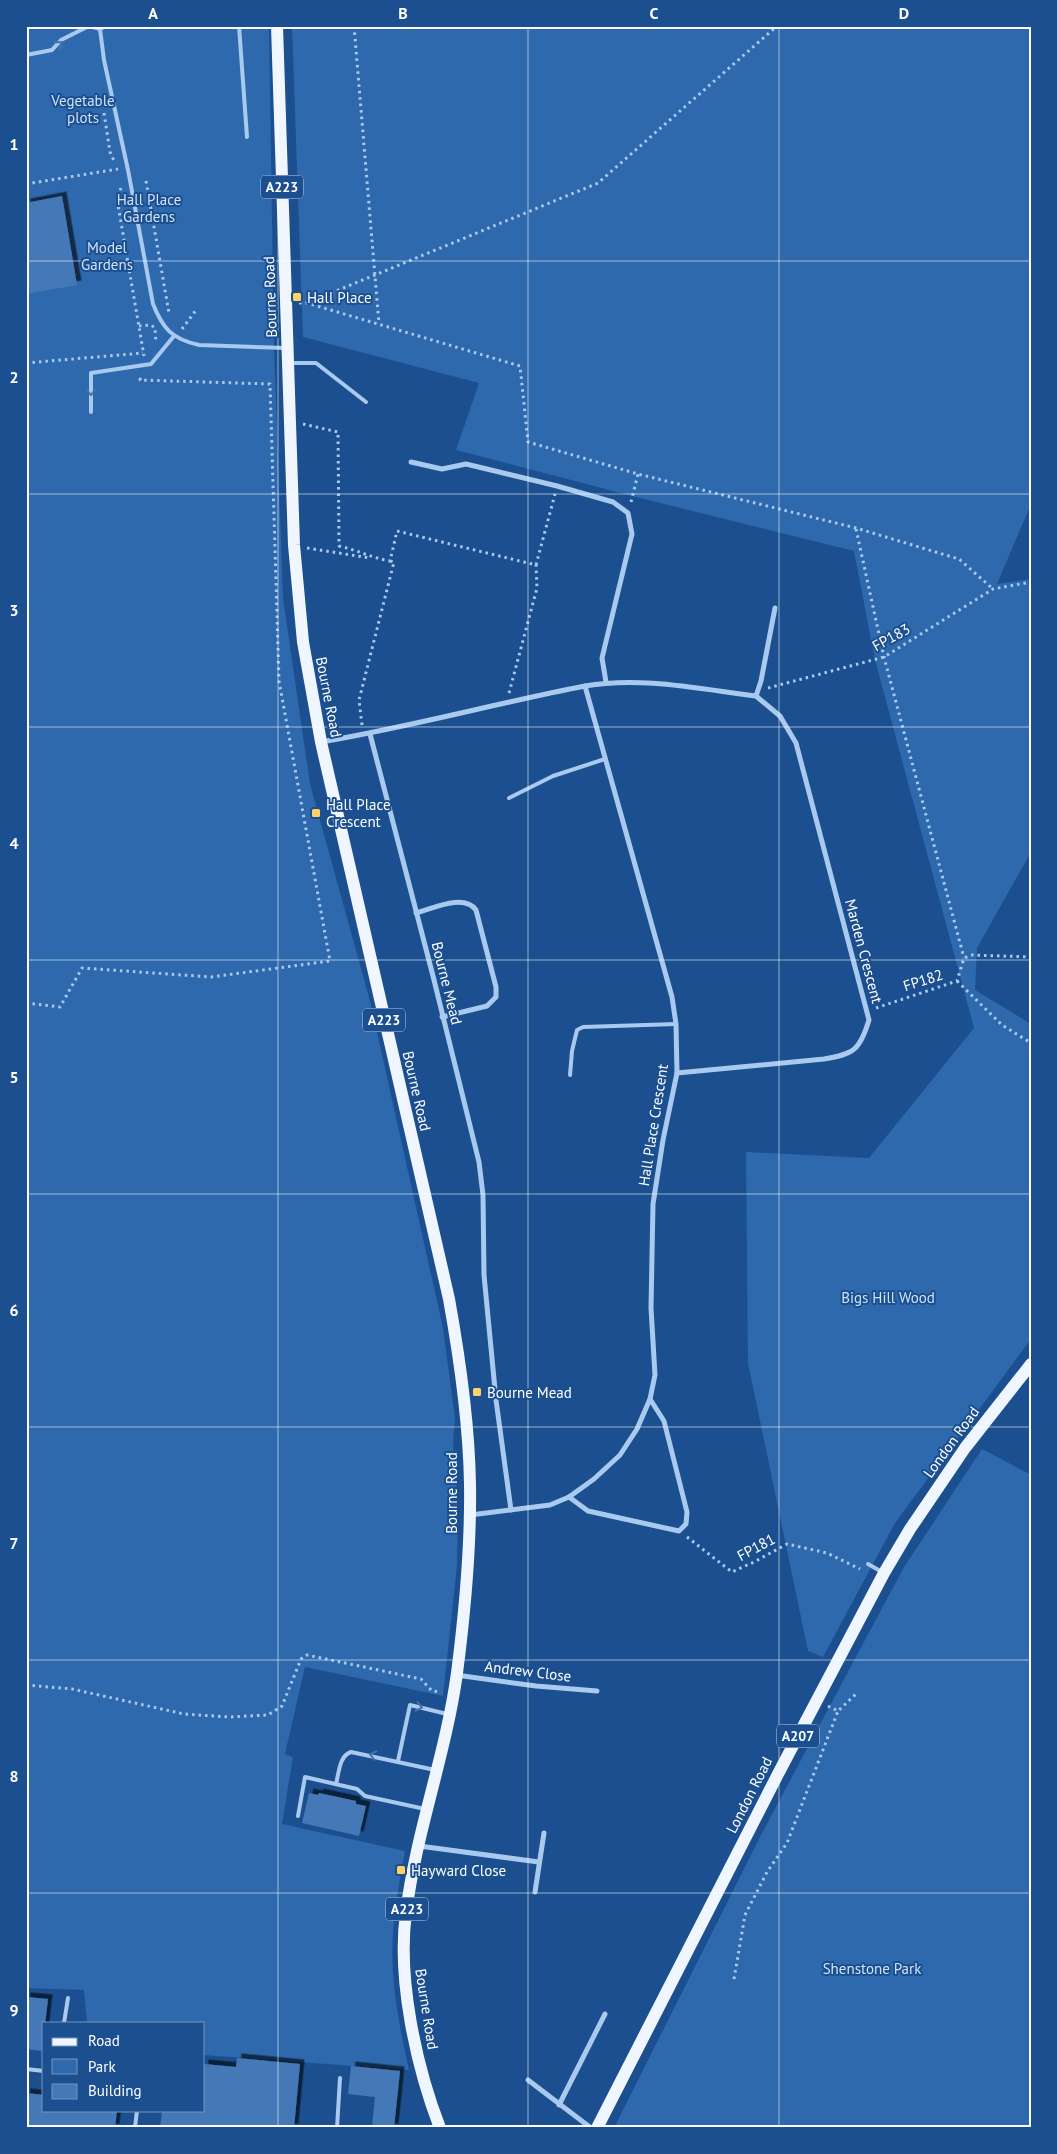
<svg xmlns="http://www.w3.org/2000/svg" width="1057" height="2154" font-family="'PT Sans',sans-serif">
  <defs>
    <filter id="shadow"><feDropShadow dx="4.5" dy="-4.5" stdDeviation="0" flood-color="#0009"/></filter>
  </defs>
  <rect width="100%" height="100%" fill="#1b4f8f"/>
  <g fill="#2e69ad">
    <path d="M26,26H269L274,348L283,598L310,784L370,1001L443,1328L455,1418L453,1442L458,1503L457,1565L443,1696L305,1667L285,1754L293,1757L282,1824L405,1851C398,1891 390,1931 393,1972C395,2005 402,2038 409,2070L204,2055V2023H87L84,1990L26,1988Z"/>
    <polygon points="292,26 1031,26 1031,504 997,584 1031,579 1031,852 977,948 975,990 1031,1024 1031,1339 895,1523 823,1657 808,1651 748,1363 746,1152 869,1158 974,1028 875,660 854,551 632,496 456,450 479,383 303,337"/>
    <polygon points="982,1449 1031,1475 1031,2123 1029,2128 614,2128 762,1833 904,1567"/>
  </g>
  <g fill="#4478b7" filter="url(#shadow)">
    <polygon points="62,196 77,285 26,294 26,203"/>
    <polygon points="309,1793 318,1795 319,1793 356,1801 356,1804 366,1806 359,1836 302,1823"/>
    <polygon points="26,1997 48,1999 42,2051 26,2049"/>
    <polygon points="237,2058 300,2064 294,2128 160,2128 162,2110 204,2110 204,2064 236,2067"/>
    <polygon points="351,2066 400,2071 394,2128 372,2127 375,2097 348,2094"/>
    <polygon points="26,2093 44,2095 44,2110 117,2110 115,2128 26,2128"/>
  </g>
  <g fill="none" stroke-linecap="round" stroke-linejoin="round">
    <g stroke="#a9c9ee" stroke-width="3" stroke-dasharray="2.5 4" stroke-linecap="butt">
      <polyline points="354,26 379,324"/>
      <polyline points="104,113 110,152 115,163"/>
      <polyline points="146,181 169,313"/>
      <polyline points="26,184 118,169"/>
      <polyline points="121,188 117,199 144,356"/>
      <polyline points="299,303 307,303 520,366 528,442 638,474 856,528 959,559 993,589"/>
      <polyline points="307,303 598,183 777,26"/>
      <polyline points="139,326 151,325 155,328 156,343"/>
      <polyline points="182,329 196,310"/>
      <polyline points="26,363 143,353"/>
      <path d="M303,424L338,432L339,546C357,550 372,558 390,561L397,531L536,565L555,494"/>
      <polyline points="631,502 638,474"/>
      <polyline points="856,529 884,657 964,958"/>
      <polyline points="307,548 370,558"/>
      <polyline points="768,688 884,657 993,589 1031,582"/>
      <polyline points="509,693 537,588 536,565"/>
      <polyline points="362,725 359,700 394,562 390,561"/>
      <polyline points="957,981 1002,1025 1031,1043"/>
      <polyline points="26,1003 60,1007 82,968 211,977 330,961 279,681 270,384 140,380 141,375"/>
      <polyline points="876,1008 957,981 964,958 972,955 1031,957"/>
      <polyline points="687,1537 732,1572 754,1562 787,1544 827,1553 860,1569"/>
      <polyline points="26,1685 72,1689 184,1714 229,1717 268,1715 282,1706 301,1659 307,1655 421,1679 432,1691 441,1692"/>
      <polyline points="828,1706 838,1711 858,1692"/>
      <polyline points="734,1979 745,1915 767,1872 787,1843 838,1711"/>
    </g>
    <g stroke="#a9c9ee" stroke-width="4">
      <polyline points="89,26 100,29 106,26"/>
      <polyline points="239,26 247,137"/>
      <path d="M100,29L104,60L128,170L153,304C163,329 172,339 199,345L286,348"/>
      <polyline points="26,55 52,50 61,40 89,26"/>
      <polyline points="290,363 316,363 366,402"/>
      <polyline points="91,412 91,373 151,364 174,336"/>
      <polyline points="509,798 553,776 605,759"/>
      <polyline points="570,1075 572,1051 577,1030 583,1027 676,1024"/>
      <polyline points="868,1564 882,1572"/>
      <polyline points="398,1761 410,1705 447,1714"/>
      <path d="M336,1784C339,1773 339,1756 351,1752L435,1770"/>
      <polyline points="298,1816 305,1777 357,1789 365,1796 425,1809"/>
      <polyline points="64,2023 68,1998"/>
      <polyline points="26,2069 44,2071"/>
      <polyline points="135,2128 137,2110"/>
      <polyline points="337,2128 340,2078"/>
    </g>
    <g stroke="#a9c9ee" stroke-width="5">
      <polyline points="411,462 442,469 466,464 557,486 613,502 628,513 632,534 602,658 606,682"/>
      <path d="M585,686C640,676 700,689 756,696L761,681L775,608"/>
      <polyline points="370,734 433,976 479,1162 483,1195 484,1275 496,1400 511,1510"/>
      <path d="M321,742C410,727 497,703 585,686L672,997L676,1024L677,1073L663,1140L653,1204L651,1308L655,1375L650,1399L637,1429L620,1455L594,1479L569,1497L550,1505L470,1515"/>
      <path d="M416,913C432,909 464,893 476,910L496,987V997L487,1006L442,1017"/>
      <path d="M677,1073L824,1059C854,1054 860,1050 869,1020L796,743L780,716L756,696"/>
      <polyline points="569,1497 588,1511 679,1531 686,1524 687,1512 664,1421 650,1399"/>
      <polyline points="456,1675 536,1686 597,1691"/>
      <polyline points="419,1846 539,1862"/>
      <polyline points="535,1892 544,1833"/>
      <polyline points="528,2080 591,2128"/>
      <polyline points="559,2105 605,2014"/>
    </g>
    <g stroke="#f0f6ff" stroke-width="12">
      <path d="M277,26L294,545L303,642L321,742L449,1299C460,1360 469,1422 470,1484C471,1547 465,1611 457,1673C446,1754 416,1832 406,1913C397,1978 416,2066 440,2128"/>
      <polyline points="597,2128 778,1774 884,1573 910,1529 965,1448 1031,1364"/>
    </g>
  </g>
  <defs><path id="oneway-chevron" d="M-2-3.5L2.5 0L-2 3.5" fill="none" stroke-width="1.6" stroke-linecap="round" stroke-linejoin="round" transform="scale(1.25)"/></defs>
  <g stroke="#4674ac">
    <use href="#oneway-chevron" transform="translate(59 44) rotate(-39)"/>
    <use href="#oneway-chevron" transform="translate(91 392) rotate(89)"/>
    <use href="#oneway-chevron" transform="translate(419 1707) rotate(13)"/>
    <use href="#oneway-chevron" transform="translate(373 1755) rotate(-167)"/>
  </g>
  <path fill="none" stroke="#fff" stroke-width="1" stroke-opacity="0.55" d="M278,26V2128M528,26V2128M779,26V2128M26,261H1031M26,494H1031M26,727H1031M26,960H1031M26,1194H1031M26,1427H1031M26,1660H1031M26,1893H1031"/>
  <g fill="#ffd166" stroke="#1b4f8f" stroke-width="2">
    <rect x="292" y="292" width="10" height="10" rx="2.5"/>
    <rect x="311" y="808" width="10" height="10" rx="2.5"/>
    <rect x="472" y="1387" width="10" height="10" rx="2.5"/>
    <rect x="396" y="1865" width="10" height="10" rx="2.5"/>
  </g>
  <g text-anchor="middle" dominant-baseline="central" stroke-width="4" stroke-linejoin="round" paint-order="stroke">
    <g fill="#1b4f8f" stroke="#bbcadd" stroke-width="1">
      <rect x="261" y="175.5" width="42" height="23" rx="4"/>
      <rect x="363" y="1008.5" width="42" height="23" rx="4"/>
      <rect x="777" y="1724.5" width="42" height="23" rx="4"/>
      <rect x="386" y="1897.5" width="42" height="23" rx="4"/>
    </g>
    <g font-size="14" font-weight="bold" fill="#fff">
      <text x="282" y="187">A223</text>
      <text x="384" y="1020">A223</text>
      <text x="798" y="1736">A207</text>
      <text x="407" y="1909">A223</text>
    </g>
    <g font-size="15" fill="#cfe3fa" stroke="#1b4f8f">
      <text x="83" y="100">Vegetable<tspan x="83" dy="17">plots</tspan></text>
      <text x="149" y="199">Hall Place<tspan x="149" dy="17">Gardens</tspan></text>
      <text x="107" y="247">Model<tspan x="107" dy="17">Gardens</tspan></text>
      <text x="888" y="1297">Bigs Hill Wood</text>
      <text x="872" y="1968">Shenstone Park</text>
    </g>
    <g font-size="15" fill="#fff" stroke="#1b4f8f">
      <text transform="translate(270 297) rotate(-92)">Bourne Road</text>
      <text transform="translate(891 637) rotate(-29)">FP183</text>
      <text transform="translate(329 697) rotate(79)">Bourne Road</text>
      <text transform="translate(864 951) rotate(75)">Marden Crescent</text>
      <text transform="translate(923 980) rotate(-18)">FP182</text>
      <text transform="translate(447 983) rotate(76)">Bourne Mead</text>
      <text transform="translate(417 1091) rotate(77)">Bourne Road</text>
      <text transform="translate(653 1125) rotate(-81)">Hall Place Crescent</text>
      <text transform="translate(951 1442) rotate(-54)">London Road</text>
      <text transform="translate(451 1493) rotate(-90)">Bourne Road</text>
      <text transform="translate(756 1547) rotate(-28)">FP181</text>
      <text transform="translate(528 1671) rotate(7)">Andrew Close</text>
      <text transform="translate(749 1795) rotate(-63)">London Road</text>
      <text transform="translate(427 2009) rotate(81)">Bourne Road</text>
    </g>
    <g font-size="15" fill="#fff" stroke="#1b4f8f" text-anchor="start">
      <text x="307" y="297">Hall Place</text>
      <text x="326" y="804">Hall Place<tspan x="326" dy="17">Crescent</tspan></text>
      <text x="487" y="1392">Bourne Mead</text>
      <text x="411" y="1870">Hayward Close</text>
    </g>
  </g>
  <rect width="1057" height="2154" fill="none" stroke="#1b4f8f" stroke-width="55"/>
  <rect x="42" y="2022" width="162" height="90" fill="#1b4f8f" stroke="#7695bc"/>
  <rect x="52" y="2038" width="25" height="8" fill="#f0f6ff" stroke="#7695bc"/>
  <text x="88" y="2046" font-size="15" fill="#ffffff">Road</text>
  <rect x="52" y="2059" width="25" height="15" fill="#2e69ad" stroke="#7695bc"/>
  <text x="88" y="2072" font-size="15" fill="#ffffff">Park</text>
  <rect x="52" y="2084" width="25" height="15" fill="#4478b7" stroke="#7695bc"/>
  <text x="88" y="2096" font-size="15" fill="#ffffff">Building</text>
  <rect x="28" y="28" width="1002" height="2098" fill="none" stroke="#fff" stroke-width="2"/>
  <g font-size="16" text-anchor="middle" font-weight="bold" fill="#fff">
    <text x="153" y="19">A</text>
    <text x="403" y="19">B</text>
    <text x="654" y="19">C</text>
    <text x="904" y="19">D</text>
    <text x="14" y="150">1</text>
    <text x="14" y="383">2</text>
    <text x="14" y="616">3</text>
    <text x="14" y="849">4</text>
    <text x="14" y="1083">5</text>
    <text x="14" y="1316">6</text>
    <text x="14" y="1549">7</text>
    <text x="14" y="1782">8</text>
    <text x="14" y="2016">9</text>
  </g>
</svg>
